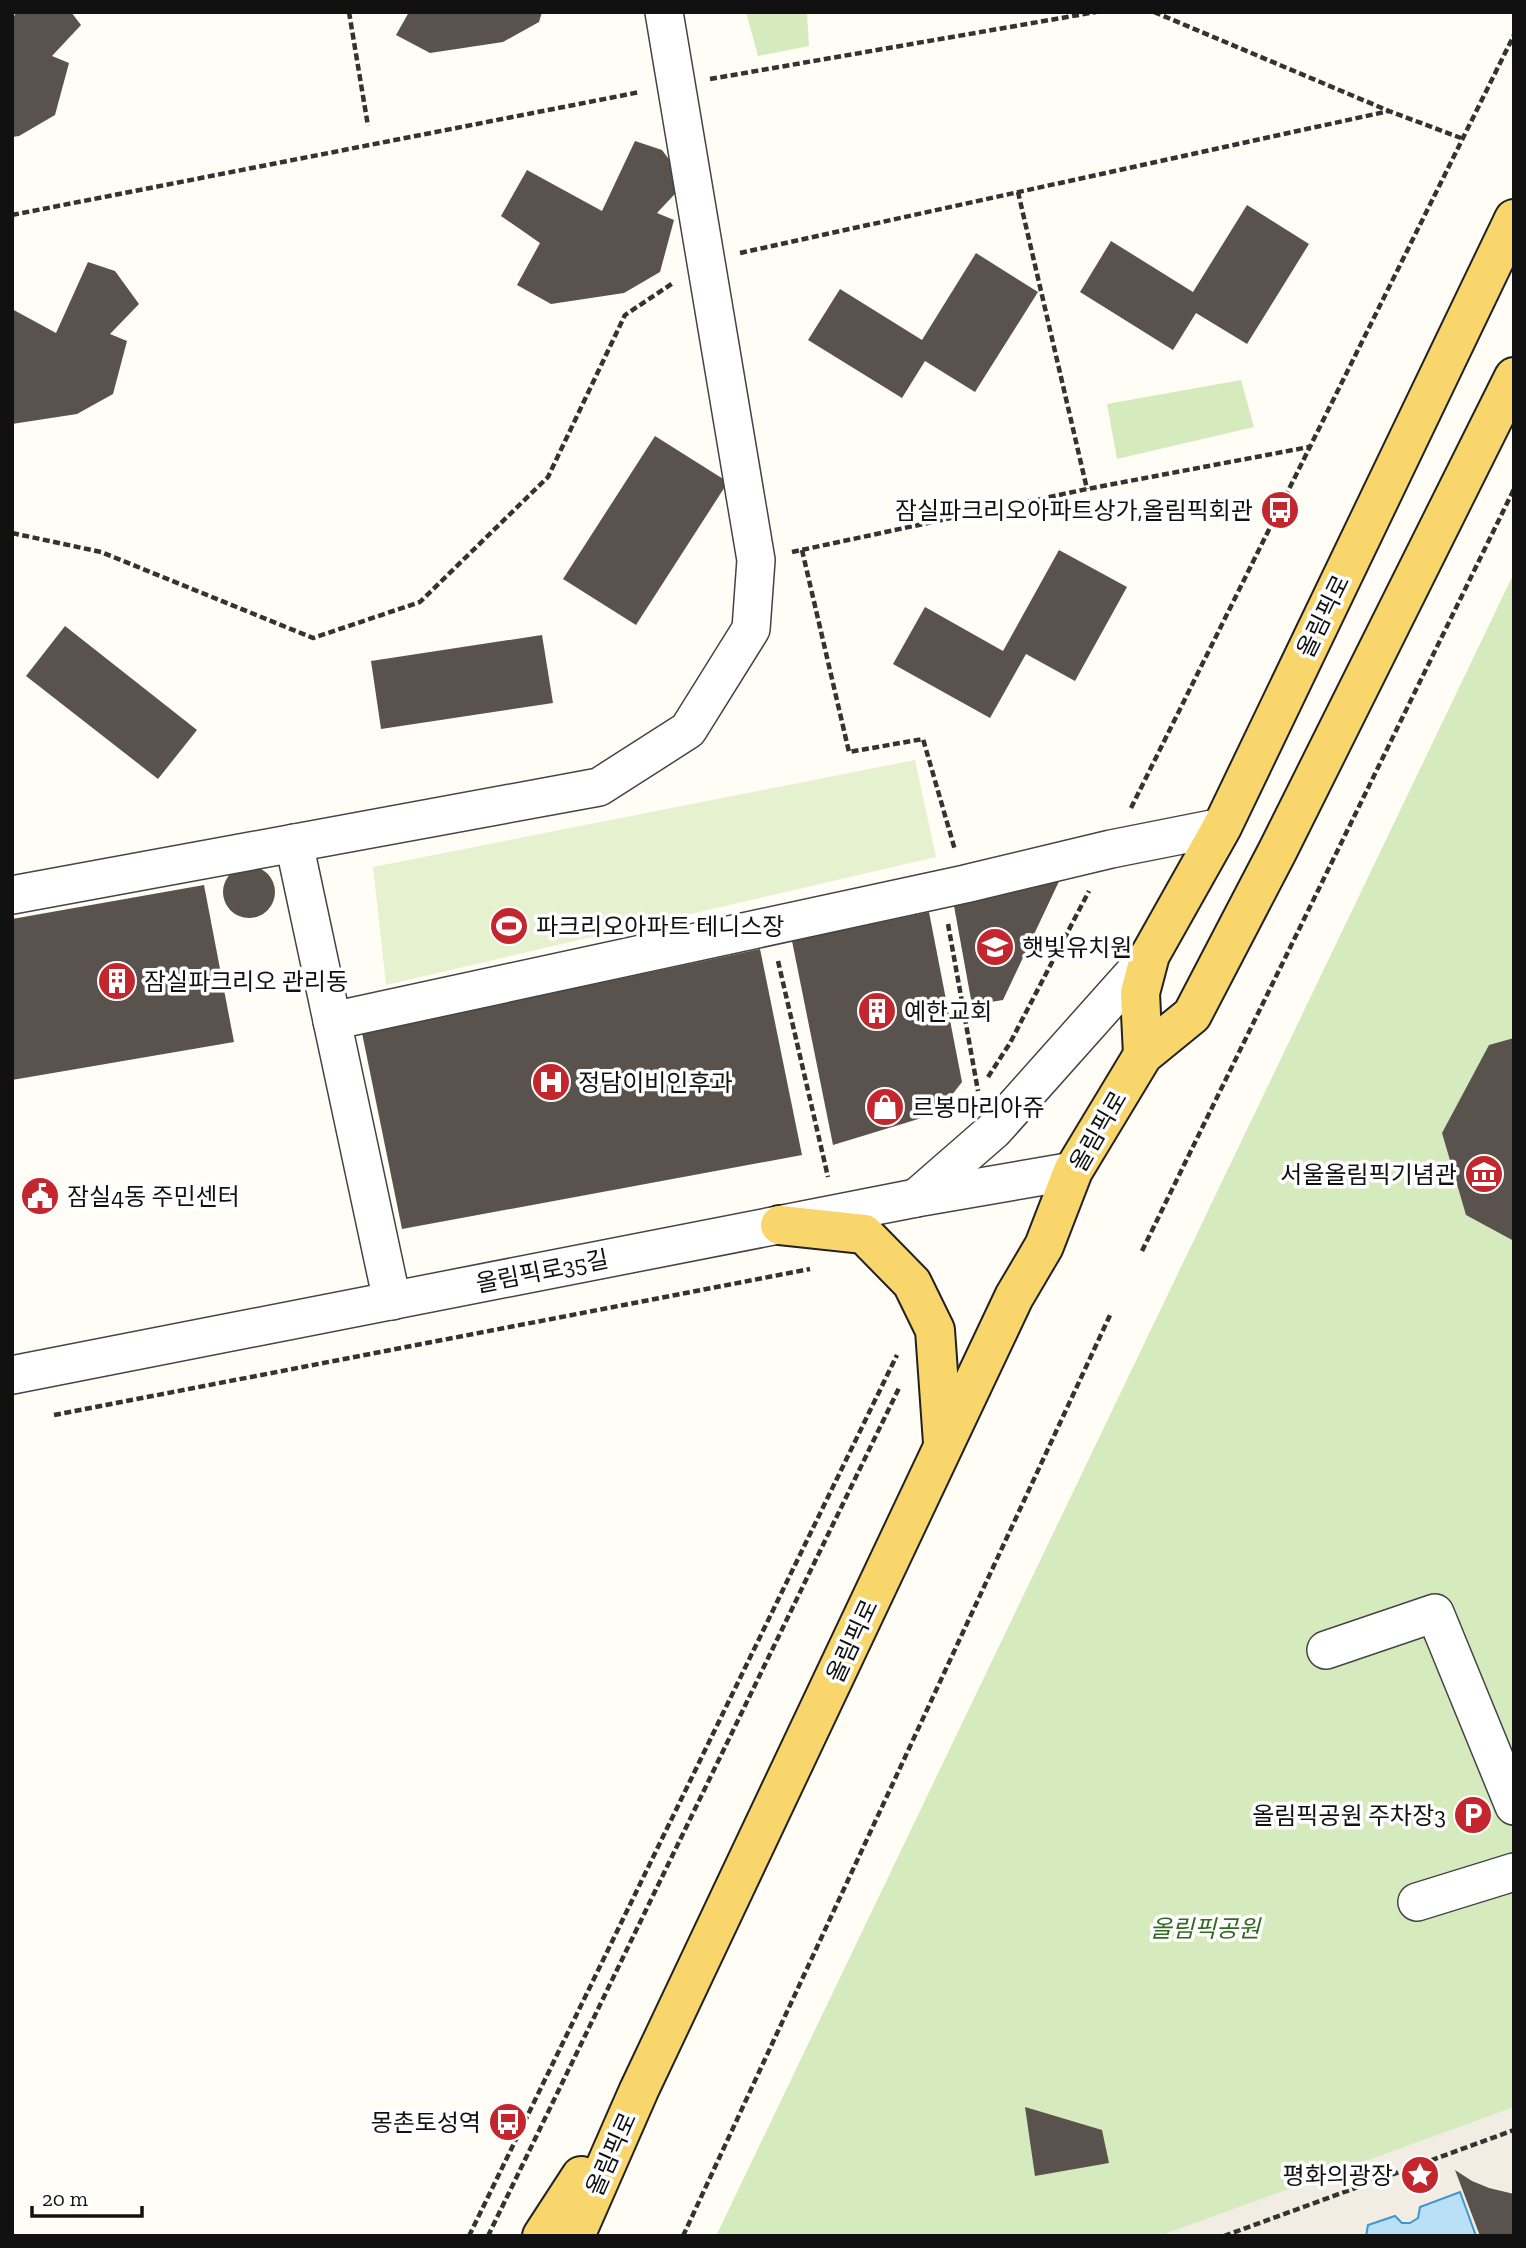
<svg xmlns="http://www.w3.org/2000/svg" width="1526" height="2248" font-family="'Zilla Slab','Noto Sans KR',serif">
  <rect width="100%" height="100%" fill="#fffdf5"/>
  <g fill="#d5ebbd">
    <polygon points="746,12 807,12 809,46 758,56"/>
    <polygon points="1241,380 1254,427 1117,459 1107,404"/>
    <polygon points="1514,573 1514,2236 716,2236"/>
  </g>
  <polygon fill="#e6f2cf" points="915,760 936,857 386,985 373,867"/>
  <polygon fill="#f1ede2" points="1514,2107 1514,2236 1159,2236"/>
  <polygon fill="#b9e0f7" stroke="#3f96cf" stroke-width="2" points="1460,2192 1476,2236 1366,2236 1368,2225 1395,2216 1402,2223 1410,2223 1418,2218 1420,2207"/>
  <g fill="#5a524d">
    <polygon points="16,12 71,12 81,25 52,56 69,63 55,115 19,136 12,137 12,21"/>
    <polygon points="409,12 542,12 539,22 503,42 430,53 396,35"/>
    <polygon points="635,141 662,150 686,182 657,213 674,220 660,272 624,293 551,304 517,285 540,243 501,216 527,170 602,211"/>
    <polygon points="1247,205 1309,244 1247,344 1196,313 1173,350 1080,292 1111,241 1193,292"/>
    <polygon points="976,253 1038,292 975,392 925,361 902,398 808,340 840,289 922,340"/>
    <polygon points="88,262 115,271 139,304 110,334 127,341 113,394 77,414 12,424 12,309 56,333"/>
    <polygon points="655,436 728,482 636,625 563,579"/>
    <polygon points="1059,550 1127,587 1075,681 1026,654 990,718 893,664 925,607 1003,651"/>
    <polygon points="65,626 197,730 158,779 26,676"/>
    <polygon points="542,635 553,703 381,729 371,661"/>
    <circle cx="249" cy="892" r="26"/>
    <polygon points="1062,875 1003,1000 972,1005 952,895"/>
    <polygon points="204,885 234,1042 12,1080 12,919"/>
    <polygon points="929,912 962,1082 938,1113 833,1145 792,941"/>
    <polygon points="760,949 802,1155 402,1229 362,1033"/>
    <polygon points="1514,1038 1514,1241 1466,1215 1442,1133 1489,1045"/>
    <polygon points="1025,2107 1102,2130 1109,2163 1035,2176"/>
    <polygon points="1455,2170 1472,2181 1489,2188 1514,2194 1514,2236 1480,2236"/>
  </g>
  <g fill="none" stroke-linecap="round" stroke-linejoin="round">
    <defs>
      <g id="minor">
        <polyline points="294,843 392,1301"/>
        <polyline points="12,895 599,787 688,730 751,629 756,560 664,12"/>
        <polyline points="332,1021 965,884 1111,849 1222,827"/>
        <polyline points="916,1198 994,1130 1150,955"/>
        <polyline points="12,1375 916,1198 1073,1171"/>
        <polyline points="1326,1650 1435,1613 1514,1806"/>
        <polyline points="1417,1902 1514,1872"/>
      </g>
      <g id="major">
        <polyline points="1143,1055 1140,993 1150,955 1222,827 1514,219"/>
        <polyline points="780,1225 864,1234 912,1283 935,1330 943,1443"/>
        <polyline points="542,2236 581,2176"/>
        <polyline points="575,2236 639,2090 1014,1297 1044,1246 1073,1171 1143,1055 1192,1015 1278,850 1514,377"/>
      </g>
    </defs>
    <use href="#minor" stroke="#444" stroke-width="40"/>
    <use href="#major" stroke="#222" stroke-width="42"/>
    <g stroke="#333" stroke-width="4.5" stroke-dasharray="7 3.5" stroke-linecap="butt">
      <polyline points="349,12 368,126"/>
      <polyline points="1154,12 1389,111 1461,138"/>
      <polyline points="710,79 1096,12"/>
      <polyline points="1018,192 1087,489"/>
      <polyline points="12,215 640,92"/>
      <polyline points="740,253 1389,111"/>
      <polyline points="12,533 101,552 313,638 420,602 548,477 625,315 673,283"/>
      <polyline points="802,550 849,752 923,739 955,850"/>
      <polyline points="792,552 1087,489 1309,447"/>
      <polyline points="1131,808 1514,35"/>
      <polyline points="948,924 978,1091"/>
      <polyline points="778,961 828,1177"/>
      <polyline points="988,1077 1010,1043 1089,891"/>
      <polyline points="1142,1251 1514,489"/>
      <polyline points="54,1415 810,1269"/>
      <polyline points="469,2236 897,1355"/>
      <polyline points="488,2236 900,1386"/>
      <polyline points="683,2236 1111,1313"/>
      <polyline points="1224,2236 1514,2130"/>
    </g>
    <use href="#minor" stroke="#fff" stroke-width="37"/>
    <use href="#major" stroke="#f9d66b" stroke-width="38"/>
  </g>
  <defs>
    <symbol id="bus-disc" viewBox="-11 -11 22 22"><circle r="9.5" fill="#c4262e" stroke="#fff"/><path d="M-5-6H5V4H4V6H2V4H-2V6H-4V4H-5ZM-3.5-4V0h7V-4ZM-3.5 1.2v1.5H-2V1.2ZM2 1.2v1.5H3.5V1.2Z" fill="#fff"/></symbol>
    <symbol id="stadium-disc" viewBox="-11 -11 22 22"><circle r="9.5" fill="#c4262e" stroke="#fff"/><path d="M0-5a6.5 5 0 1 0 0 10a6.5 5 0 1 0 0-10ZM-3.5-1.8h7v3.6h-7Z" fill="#fff"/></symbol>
    <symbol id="school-disc" viewBox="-11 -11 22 22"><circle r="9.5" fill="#c4262e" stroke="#fff"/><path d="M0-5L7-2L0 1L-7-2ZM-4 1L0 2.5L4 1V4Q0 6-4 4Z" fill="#fff"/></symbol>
    <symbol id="building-disc" viewBox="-11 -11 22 22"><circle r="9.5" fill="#c4262e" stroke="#fff"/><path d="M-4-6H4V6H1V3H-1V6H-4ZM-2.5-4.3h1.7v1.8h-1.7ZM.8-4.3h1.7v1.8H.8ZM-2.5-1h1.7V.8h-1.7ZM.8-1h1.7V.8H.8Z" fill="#fff"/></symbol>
    <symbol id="hospital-disc" viewBox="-11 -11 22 22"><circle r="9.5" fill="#c4262e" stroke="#fff"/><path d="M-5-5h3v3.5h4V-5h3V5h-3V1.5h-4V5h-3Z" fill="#fff"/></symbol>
    <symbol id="shop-disc" viewBox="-11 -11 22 22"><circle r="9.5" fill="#c4262e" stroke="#fff"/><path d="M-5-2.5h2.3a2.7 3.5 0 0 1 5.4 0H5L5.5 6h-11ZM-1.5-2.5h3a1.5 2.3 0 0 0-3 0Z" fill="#fff"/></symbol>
    <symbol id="museum-disc" viewBox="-11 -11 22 22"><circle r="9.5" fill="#c4262e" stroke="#fff"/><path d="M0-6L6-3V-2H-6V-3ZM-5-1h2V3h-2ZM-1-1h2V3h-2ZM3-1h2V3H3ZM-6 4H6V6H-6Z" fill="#fff"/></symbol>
    <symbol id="civic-disc" viewBox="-11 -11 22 22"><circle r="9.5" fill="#c4262e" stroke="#fff"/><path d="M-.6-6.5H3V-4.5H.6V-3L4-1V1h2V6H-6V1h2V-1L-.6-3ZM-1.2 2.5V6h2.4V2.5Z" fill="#fff"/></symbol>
    <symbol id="parking-disc" viewBox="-11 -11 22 22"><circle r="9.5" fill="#c4262e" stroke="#fff"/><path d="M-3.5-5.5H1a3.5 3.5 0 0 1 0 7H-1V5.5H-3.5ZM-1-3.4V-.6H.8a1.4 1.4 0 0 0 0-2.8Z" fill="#fff"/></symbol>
    <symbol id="sight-disc" viewBox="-11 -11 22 22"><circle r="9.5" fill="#c4262e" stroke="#fff"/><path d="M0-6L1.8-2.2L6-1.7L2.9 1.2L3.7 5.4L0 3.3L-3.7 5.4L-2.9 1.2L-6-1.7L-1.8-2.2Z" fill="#fff"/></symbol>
  </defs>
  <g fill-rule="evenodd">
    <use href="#bus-disc" x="1258" y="488" width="44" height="44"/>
    <use href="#stadium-disc" x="487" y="904" width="44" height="44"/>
    <use href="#school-disc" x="973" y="925" width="44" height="44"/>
    <use href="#building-disc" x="95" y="959" width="44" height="44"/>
    <use href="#building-disc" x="855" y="989" width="44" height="44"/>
    <use href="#hospital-disc" x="529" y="1060" width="44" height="44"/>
    <use href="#shop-disc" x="863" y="1085" width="44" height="44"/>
    <use href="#museum-disc" x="1462" y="1152" width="44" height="44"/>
    <use href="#civic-disc" x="18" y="1174" width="44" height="44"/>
    <use href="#parking-disc" x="1451" y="1793" width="44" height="44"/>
    <use href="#bus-disc" x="486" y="2100" width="44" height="44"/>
    <use href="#sight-disc" x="1398" y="2153" width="44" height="44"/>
  </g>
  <g text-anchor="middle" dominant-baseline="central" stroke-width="7" stroke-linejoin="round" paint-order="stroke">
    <g font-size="24" fill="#111" stroke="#fff" text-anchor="start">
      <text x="1253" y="510" text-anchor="end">잠실파크리오아파트상가,올림픽회관</text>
      <text x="536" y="926">파크리오아파트 테니스장</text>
      <text x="1022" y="947">햇빛유치원</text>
      <text x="144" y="981">잠실파크리오 관리동</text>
      <text x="904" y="1011">예한교회</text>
      <text x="578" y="1082">정담이비인후과</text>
      <text x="912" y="1107">르봉마리아쥬</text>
      <text x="1457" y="1174" text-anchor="end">서울올림픽기념관</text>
      <text x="67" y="1196">잠실4동 주민센터</text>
      <text x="1446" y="1815" text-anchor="end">올림픽공원 주차장3</text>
      <text x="481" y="2122" text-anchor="end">몽촌토성역</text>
      <text x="1393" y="2175" text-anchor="end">평화의광장</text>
    </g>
    <g font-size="24" fill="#111" stroke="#fff">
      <text transform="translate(1323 616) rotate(-64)">올림픽로</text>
      <text transform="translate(1098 1131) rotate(-60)">올림픽로</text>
      <text transform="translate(542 1271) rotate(-11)">올림픽로35길</text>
      <text transform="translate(852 1641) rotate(-65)">올림픽로</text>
      <text transform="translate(611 2154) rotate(-66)">올림픽로</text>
    </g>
    <g font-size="24" font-style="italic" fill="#2f6b1f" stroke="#fff">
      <text x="1205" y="1928">올림픽공원</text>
    </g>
  </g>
  <rect width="1526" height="2248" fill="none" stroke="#111111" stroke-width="28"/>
  <path d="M32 2206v10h110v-10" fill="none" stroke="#111111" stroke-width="3.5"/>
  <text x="42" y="2206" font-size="21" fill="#111111" stroke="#ffffff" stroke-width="5" paint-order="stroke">20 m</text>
</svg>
